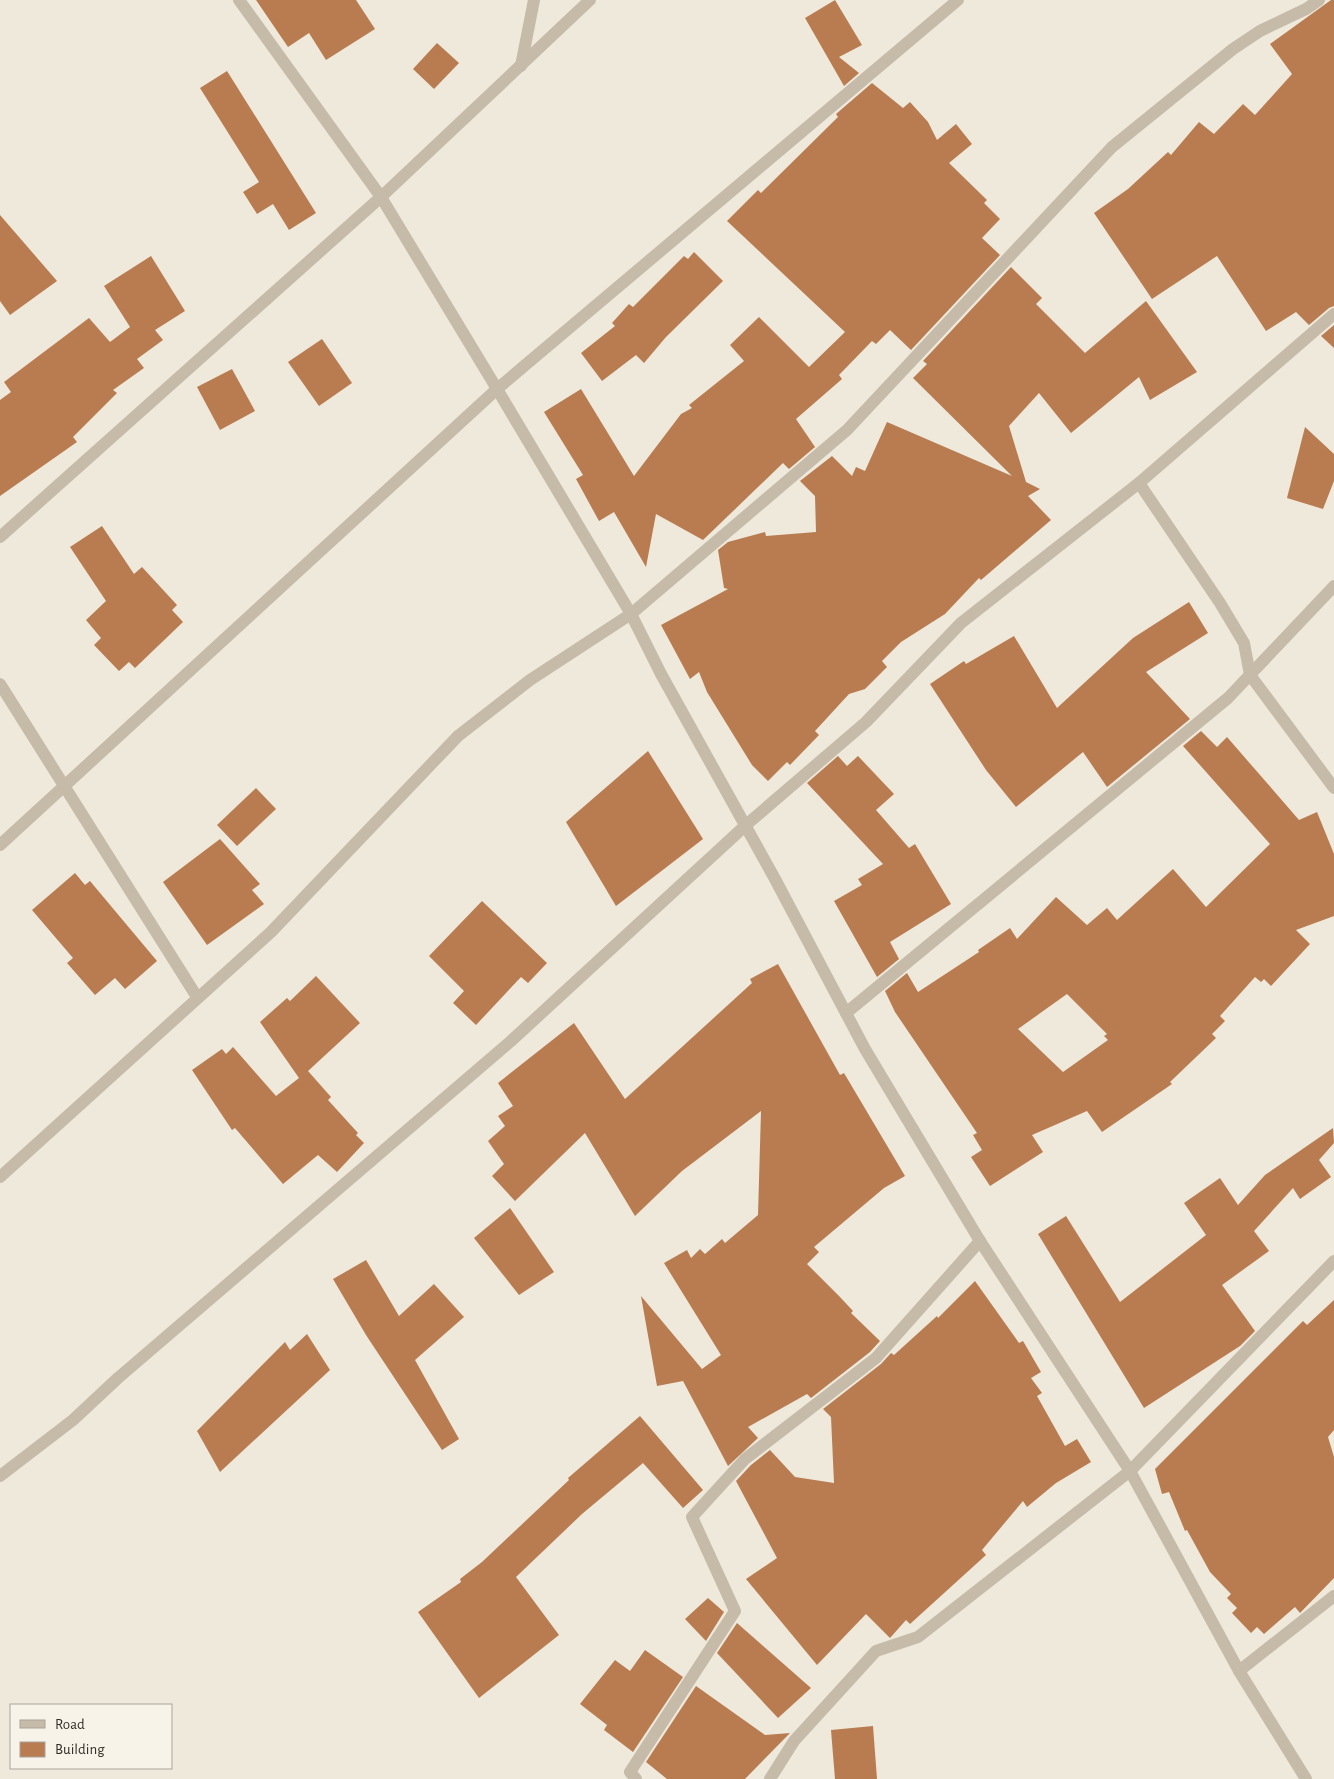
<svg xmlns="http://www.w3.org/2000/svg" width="1334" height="1779" font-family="'Alegreya Sans',sans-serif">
  <rect width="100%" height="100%" fill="#efe9dc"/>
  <g fill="#b97b50" fill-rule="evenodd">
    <polygon points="256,0 356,0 375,29 326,60 309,33 288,47"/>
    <polygon points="835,0 862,45 839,57 859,73 844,86 805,18"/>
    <polygon points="1331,0 1334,0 1334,306 1329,308 1309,325 1296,312 1266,331 1217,256 1152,299 1094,213 1128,189 1168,152 1171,155 1199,122 1214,134 1243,104 1255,115 1292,74 1270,44"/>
    <polygon points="437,43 459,63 434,89 413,69"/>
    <polygon points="227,71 316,213 289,230 273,204 257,214 243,192 259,182 200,88"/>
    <polygon points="872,83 903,108 910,102 928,122 937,140 956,124 972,144 949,163 987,200 984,203 1000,219 982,238 1000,255 911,350 890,330 876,344 872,341 839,375 842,379 796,419 815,447 789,469 783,463 703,540 656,514 646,567 614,512 599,521 576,479 583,475 544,412 581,389 634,476 681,414 692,408 689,405 744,361 730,345 759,317 809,367 845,332 727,221 758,190 761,193 838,117 836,114"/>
    <polygon points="0,215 57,281 10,315 0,301"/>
    <polygon points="694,252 723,281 666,337 644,363 636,355 602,381 581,353 615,326 612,323 629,304 633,307 684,256 688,259"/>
    <polygon points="151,256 185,311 155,330 163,340 137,359 144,368 113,390 117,393 73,437 77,442 0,496 0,400 11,392 4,382 89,318 110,342 130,327 104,286"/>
    <polygon points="1011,267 1042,298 1036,304 1085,353 1146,301 1197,372 1150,400 1139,377 1071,433 1039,393 1009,426 1026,482 1040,489 1028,496 1051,520 981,580 979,578 945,614 901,642 882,661 887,667 865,689 849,694 815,731 819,735 790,765 787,762 768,781 752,765 707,692 699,672 690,679 661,625 728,589 724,588 718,550 728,542 765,532 766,536 816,532 815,496 800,481 832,456 852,476 856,467 865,471 887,422 1012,476 913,378 927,364 923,361"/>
    <polygon points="1334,325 1334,348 1321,336"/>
    <polygon points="322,339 352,383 319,406 288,362"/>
    <polygon points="232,369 255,411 220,430 197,387"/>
    <polygon points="1305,427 1334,454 1334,481 1323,509 1287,498"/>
    <polygon points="102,526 134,574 142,567 177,605 172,610 183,622 135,668 129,662 119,671 94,645 101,638 86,620 106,601 70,547"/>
    <polygon points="1189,602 1208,633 1146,672 1190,719 1107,787 1083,752 1016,807 986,770 930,684 964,661 966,664 1014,636 1057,708 1133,638"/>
    <path d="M1201,731L1217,747L1227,737L1299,820L1317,812L1334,854V916L1296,930L1310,944L1271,986L1264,979L1261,982L1255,977L1220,1016L1225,1021L1212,1034L1216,1038L1170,1082L1172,1084L1102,1132L1087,1111L1032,1135L1043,1152L990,1186L971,1157L982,1150L973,1135L977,1133L895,1012L885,991L907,973L918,992L979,952L978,950L1010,928L1017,939L1056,897L1087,925L1107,908L1117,920L1173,869L1206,907L1270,844L1183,746ZM1067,994L1107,1034L1104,1036L1108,1040L1063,1072L1018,1029Z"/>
    <polygon points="648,751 703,839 616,906 566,822"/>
    <polygon points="838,756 847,766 858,756 894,794 876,810 909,848 915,844 951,904 890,942 899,959 877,977 834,901 862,885 858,879 883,864 807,783"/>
    <polygon points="256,788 276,809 237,846 217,825"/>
    <polygon points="220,839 260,884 252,890 264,904 207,945 163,882"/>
    <polygon points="75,873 85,885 90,881 157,961 125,989 115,978 95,995 67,963 73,958 32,910"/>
    <polygon points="482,901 547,963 528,983 521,977 476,1025 453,1003 464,991 429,956"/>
    <polygon points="778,964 840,1075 844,1073 905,1176 884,1188 814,1247 819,1252 807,1264 840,1297 853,1311 851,1313 880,1341 870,1352 811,1398 807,1394 748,1427 758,1438 728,1466 683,1381 657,1386 641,1296 702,1369 721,1355 664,1263 687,1250 691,1258 700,1249 705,1254 722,1239 725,1243 758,1215 761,1111 682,1171 635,1216 585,1133 515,1201 492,1176 504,1164 488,1141 505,1126 498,1116 513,1106 498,1083 574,1023 625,1099 752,983 750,979"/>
    <polygon points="316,976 360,1023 308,1071 331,1097 328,1100 358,1133 356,1135 364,1143 337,1172 318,1155 283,1184 235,1128 232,1130 192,1070 222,1049 226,1054 233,1047 276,1096 299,1078 260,1022 287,998 290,1001"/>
    <polygon points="1333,1128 1334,1143 1319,1160 1331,1177 1300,1199 1293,1188 1254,1231 1269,1251 1222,1285 1255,1331 1240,1346 1144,1408 1038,1234 1066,1216 1120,1302 1206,1235 1184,1203 1220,1178 1238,1205 1265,1175"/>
    <polygon points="510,1208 554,1272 519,1295 474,1238"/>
    <polygon points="366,1260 399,1316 434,1284 464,1317 415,1360 459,1439 442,1450 366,1335 333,1279"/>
    <polygon points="975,1281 1019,1343 1023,1341 1041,1372 1031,1378 1042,1393 1037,1396 1065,1446 1077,1439 1091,1462 1056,1483 1027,1507 1023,1501 982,1550 986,1555 910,1624 906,1620 890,1638 866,1614 817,1665 746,1579 777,1558 736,1481 751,1465 770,1450 795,1477 834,1483 831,1417 823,1409 881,1364 891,1353 894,1355 937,1316 938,1318"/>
    <polygon points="1334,1300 1334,1430 1328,1437 1334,1457 1334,1578 1300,1613 1295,1607 1264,1634 1257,1627 1251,1633 1232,1613 1237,1608 1227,1598 1231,1594 1210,1572 1187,1530 1185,1531 1169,1492 1162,1494 1155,1469 1303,1321 1307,1325"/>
    <polygon points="307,1334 330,1370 220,1472 197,1431 285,1342 290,1350"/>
    <polygon points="640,1416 703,1490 683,1508 643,1463 582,1514 516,1577 559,1635 479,1698 418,1612 461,1582 460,1579 482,1562 569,1480 568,1478"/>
    <polygon points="708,1598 724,1612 706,1641 685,1619"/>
    <polygon points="737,1623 811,1688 778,1718 717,1653"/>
    <polygon points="645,1650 683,1677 633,1752 604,1730 607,1725 580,1704 615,1660 630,1671"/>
    <polygon points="696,1686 765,1735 790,1733 745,1779 667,1779 646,1762"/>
    <polygon points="873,1726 877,1779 835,1779 831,1730"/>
  </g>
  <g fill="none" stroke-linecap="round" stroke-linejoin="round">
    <g stroke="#c6bba9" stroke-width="12">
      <polyline points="239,0 381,197 497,389 631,614 661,674 775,879 865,1049 980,1241 1130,1471 1239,1671 1306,1779"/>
      <polyline points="521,66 534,0"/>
      <polyline points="1139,483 1220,603 1244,643 1250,675 1334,788"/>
      <polyline points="0,537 381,197 590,0"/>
      <polyline points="0,684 197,997"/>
      <polyline points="0,845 497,389 958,0"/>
      <polyline points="846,1013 1228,698 1334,586"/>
      <polyline points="0,1177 271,932 458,736 530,680 631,614 847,430 1112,147 1233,49 1260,31 1306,9 1319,0"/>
      <polyline points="0,1476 73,1420 118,1378 511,1041 746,825 866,722 961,623 1139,483 1334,314"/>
      <polyline points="1239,1671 1334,1596"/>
      <polyline points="636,1779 630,1772 735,1611 692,1517 745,1459 876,1358 980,1241"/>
      <polyline points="770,1779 794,1741 876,1651 918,1637 1130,1471 1334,1261"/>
    </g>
  </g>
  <rect x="10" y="1704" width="162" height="65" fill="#f7f3e8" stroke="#a9a49b"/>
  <rect x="20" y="1720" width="25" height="8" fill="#c6bba9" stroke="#a9a49b"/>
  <text x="55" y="1729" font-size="15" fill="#342e28">Road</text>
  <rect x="20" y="1742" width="25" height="15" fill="#b97b50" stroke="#a9a49b"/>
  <text x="55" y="1754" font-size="15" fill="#342e28">Building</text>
</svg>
